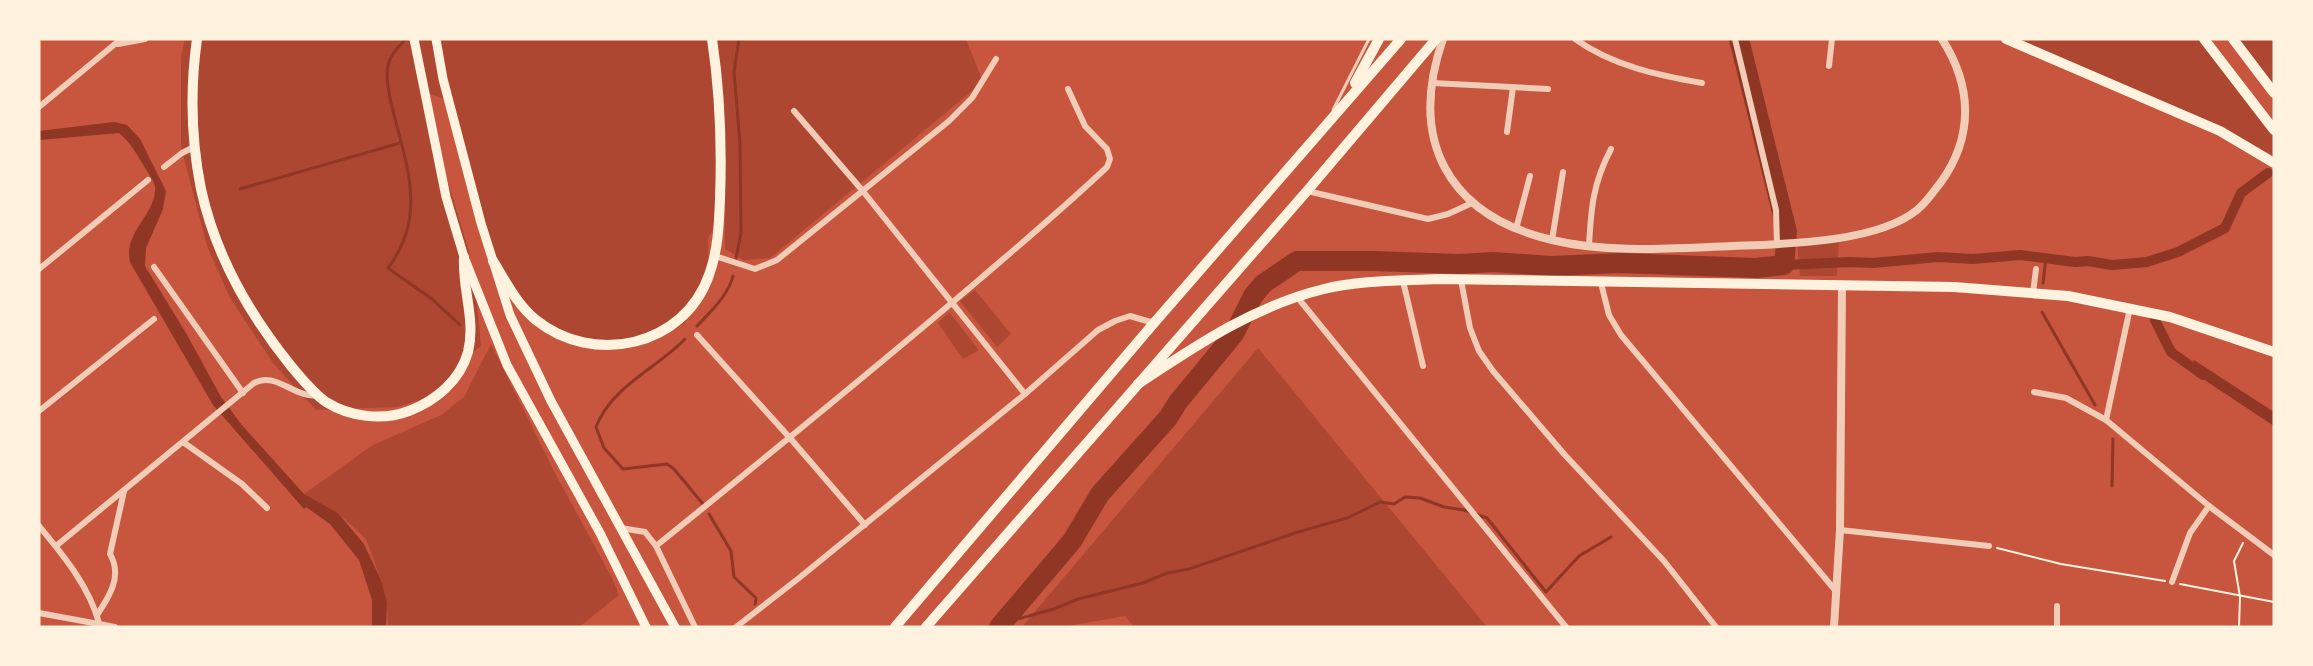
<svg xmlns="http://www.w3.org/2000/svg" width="2313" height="666" font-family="Karla,sans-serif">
  <rect width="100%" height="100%" fill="#c8553d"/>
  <g fill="#ae4732">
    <polygon points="185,39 712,39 719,218 708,238 709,276 684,324 643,339 593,345 535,319 494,259 447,100 427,93 445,173 468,248 476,292 481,346 461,362 440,390 421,400 397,407 316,410 273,363 230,298 207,246 181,147 181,58"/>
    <polygon points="716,39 966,39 983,82 770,258 744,260 725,249 723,84"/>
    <polygon points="2014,39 2210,39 2274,125 2274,156 2224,128"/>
    <polygon points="2237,39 2274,39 2274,88"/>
    <polygon points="1839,238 1837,276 1800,276 1797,243"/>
    <polygon points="975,290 1011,334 997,347 960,301"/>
    <polygon points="949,312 979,350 963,359 938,323"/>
    <polygon points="491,344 556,475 613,580 619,595 579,627 388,627 387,602 381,580 366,539 338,513 304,494 373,445 441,415 464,397"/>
    <polygon points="1258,348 1487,627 1134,627 1125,616 1062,627 1022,627"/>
  </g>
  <g fill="#8f3625">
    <path d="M114,122L127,125L140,139L166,191L163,209L146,248L145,266L186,333L221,397L241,424L304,494L338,513L364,544L381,580L387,602L386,627H372V600L359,560L330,524L306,507L304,509L213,405L131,264C120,235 157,214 155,187C154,180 147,172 144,166C136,153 131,143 119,133L39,140V131Z"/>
    <polygon points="2194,360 2274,412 2274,426 2191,371"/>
  </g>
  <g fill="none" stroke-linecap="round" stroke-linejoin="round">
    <g stroke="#8f3625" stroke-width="3">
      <path d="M405,39C401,45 394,51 391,57C384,70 388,89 391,103C405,162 429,214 388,268L432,299L460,325"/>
      <polyline points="240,189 400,143"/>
      <polyline points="736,258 741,233 740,143 734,72 739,39"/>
      <polyline points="2043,283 2046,258"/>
      <polyline points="2042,312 2095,405"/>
      <path d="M697,326C710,312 728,296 733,276"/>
      <path d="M685,339C656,369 612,386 596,427L604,448L623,469L667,464L674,469L703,504"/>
      <polyline points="2112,486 2113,439"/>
      <polyline points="709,514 731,551 734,577 756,598 755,604"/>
      <polyline points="1010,627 1014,620 1054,609 1078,599 1143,583 1167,573 1189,569 1298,532 1347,518 1380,502 1394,504 1405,497 1420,498 1444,507 1464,510 1487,518 1546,592 1579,556 1611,537"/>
    </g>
    <g stroke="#8f3625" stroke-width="10">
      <polyline points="1784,265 1849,262 1873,263 1938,257 1973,259 2020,255 2075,262 2088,261 2112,265 2147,262 2178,252 2225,228 2241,193 2268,173"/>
      <polyline points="2155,320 2171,352 2203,375"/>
    </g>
    <polyline stroke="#8f3625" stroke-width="20" points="999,627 1072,541 1100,494 1168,418 1178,402 1234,334 1253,296 1263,284 1297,261 1373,261 1459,264 1493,262 1551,266 1621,263 1756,268 1784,265 1787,232 1739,39"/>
    <g stroke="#fff3e0" stroke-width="2">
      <polyline points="1997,548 2061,564 2165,581"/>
      <polyline points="2180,584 2274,602"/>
      <polyline points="2239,627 2240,597 2234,561 2243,543"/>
    </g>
    <polyline stroke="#f1ccb7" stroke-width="3" points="1333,110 1369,39"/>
    <g stroke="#f1ccb7" stroke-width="6">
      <path d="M1575,39C1613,66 1657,75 1702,83"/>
      <polyline points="1735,39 1776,210 1777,244"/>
      <polyline points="118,44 145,39"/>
      <polyline points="1829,66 1832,39"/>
      <polyline points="1432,83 1548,89"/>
      <polyline points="39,107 121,39"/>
      <polyline points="794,111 862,190 1025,394"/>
      <polyline points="1507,132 1513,87"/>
      <polyline points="164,167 182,153 194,147"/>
      <polyline points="1307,191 1428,219 1448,214 1472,203"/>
      <polyline points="1516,229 1530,176"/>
      <polyline points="1552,240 1563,172"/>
      <path d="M1589,246C1591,208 1593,183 1611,149"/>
      <polyline points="715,256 755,269 777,260 949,121 972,98 996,59"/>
      <polyline points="154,267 243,393"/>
      <polyline points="39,269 148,180"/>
      <polyline points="1461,280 1470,328 1479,351 1493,371 1564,454 1664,561 1716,627"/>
      <polyline points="1403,281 1423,366"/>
      <polyline points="1601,283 1609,315 1621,335 1835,590"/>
      <polyline points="2033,293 2036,269"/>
      <polyline points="1298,298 1566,627"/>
      <polyline points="697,335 790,438 865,525"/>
      <polyline points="2034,392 2066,398 2106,420 2209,506 2274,555"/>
      <polyline points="39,411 154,319"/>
      <polyline points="2106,420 2130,308"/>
      <polyline points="183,442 242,484 267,508"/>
      <path d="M39,526C63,555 89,586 99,623"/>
      <path d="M621,528L645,532L656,546C765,458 873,370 980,279C1023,242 1066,206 1107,167L1110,159L1107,149L1085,126L1068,89"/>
      <polyline points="1840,530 1989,546"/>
      <path d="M56,546L254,383C276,371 295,399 318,395"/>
      <polyline points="656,546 695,627"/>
      <polyline points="2172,582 2190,533 2209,506"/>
      <polyline points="39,613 115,627"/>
      <path d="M97,615C109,597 123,576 110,554L124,491"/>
      <polyline points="736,627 799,578 1025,394 1098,330 1115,321 1130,316 1154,323"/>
      <polyline points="2057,627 2057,606"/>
    </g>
    <g stroke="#f1ccb7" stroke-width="8">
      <path d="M1443,39C1408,140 1447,215 1552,240C1610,254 1674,248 1733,246C1785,244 1876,243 1917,210C1927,202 1933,192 1941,182C1974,136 1972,86 1942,39"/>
      <polyline points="1834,627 1840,530 1842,285"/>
    </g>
    <g stroke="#fff3e0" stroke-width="9">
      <polyline points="414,39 446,197 464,257 507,365 600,533 646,627"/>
      <polyline points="436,39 443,79 481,223 510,315 551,401 675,627"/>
    </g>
    <g stroke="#fff3e0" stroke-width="10">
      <polyline points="2006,39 2220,131 2274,163"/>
      <polyline points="1355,83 1379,39"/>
      <path d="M1138,384C1197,345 1254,306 1324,289C1361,280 1401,281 1438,279L1954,287L2068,296L2170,317L2274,352"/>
      <polyline points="895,627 1154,323 1401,39"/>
      <polyline points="926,627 1307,191 1436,39"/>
    </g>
    <g stroke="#fff3e0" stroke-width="10">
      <path d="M197,39C190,89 191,139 201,189C215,254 249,314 291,366C301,378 313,393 326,402C350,417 382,421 409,411C435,401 460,381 468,352C476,320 462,289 464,257"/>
      <polyline points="2204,39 2274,130"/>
      <polyline points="2233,39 2274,93"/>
      <path d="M493,261C505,280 517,305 536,320C593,366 684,347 709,275C718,251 719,224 720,199C722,145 720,92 712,39"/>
    </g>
  </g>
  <rect width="2313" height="666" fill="none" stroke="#fff3e0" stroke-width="81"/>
</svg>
